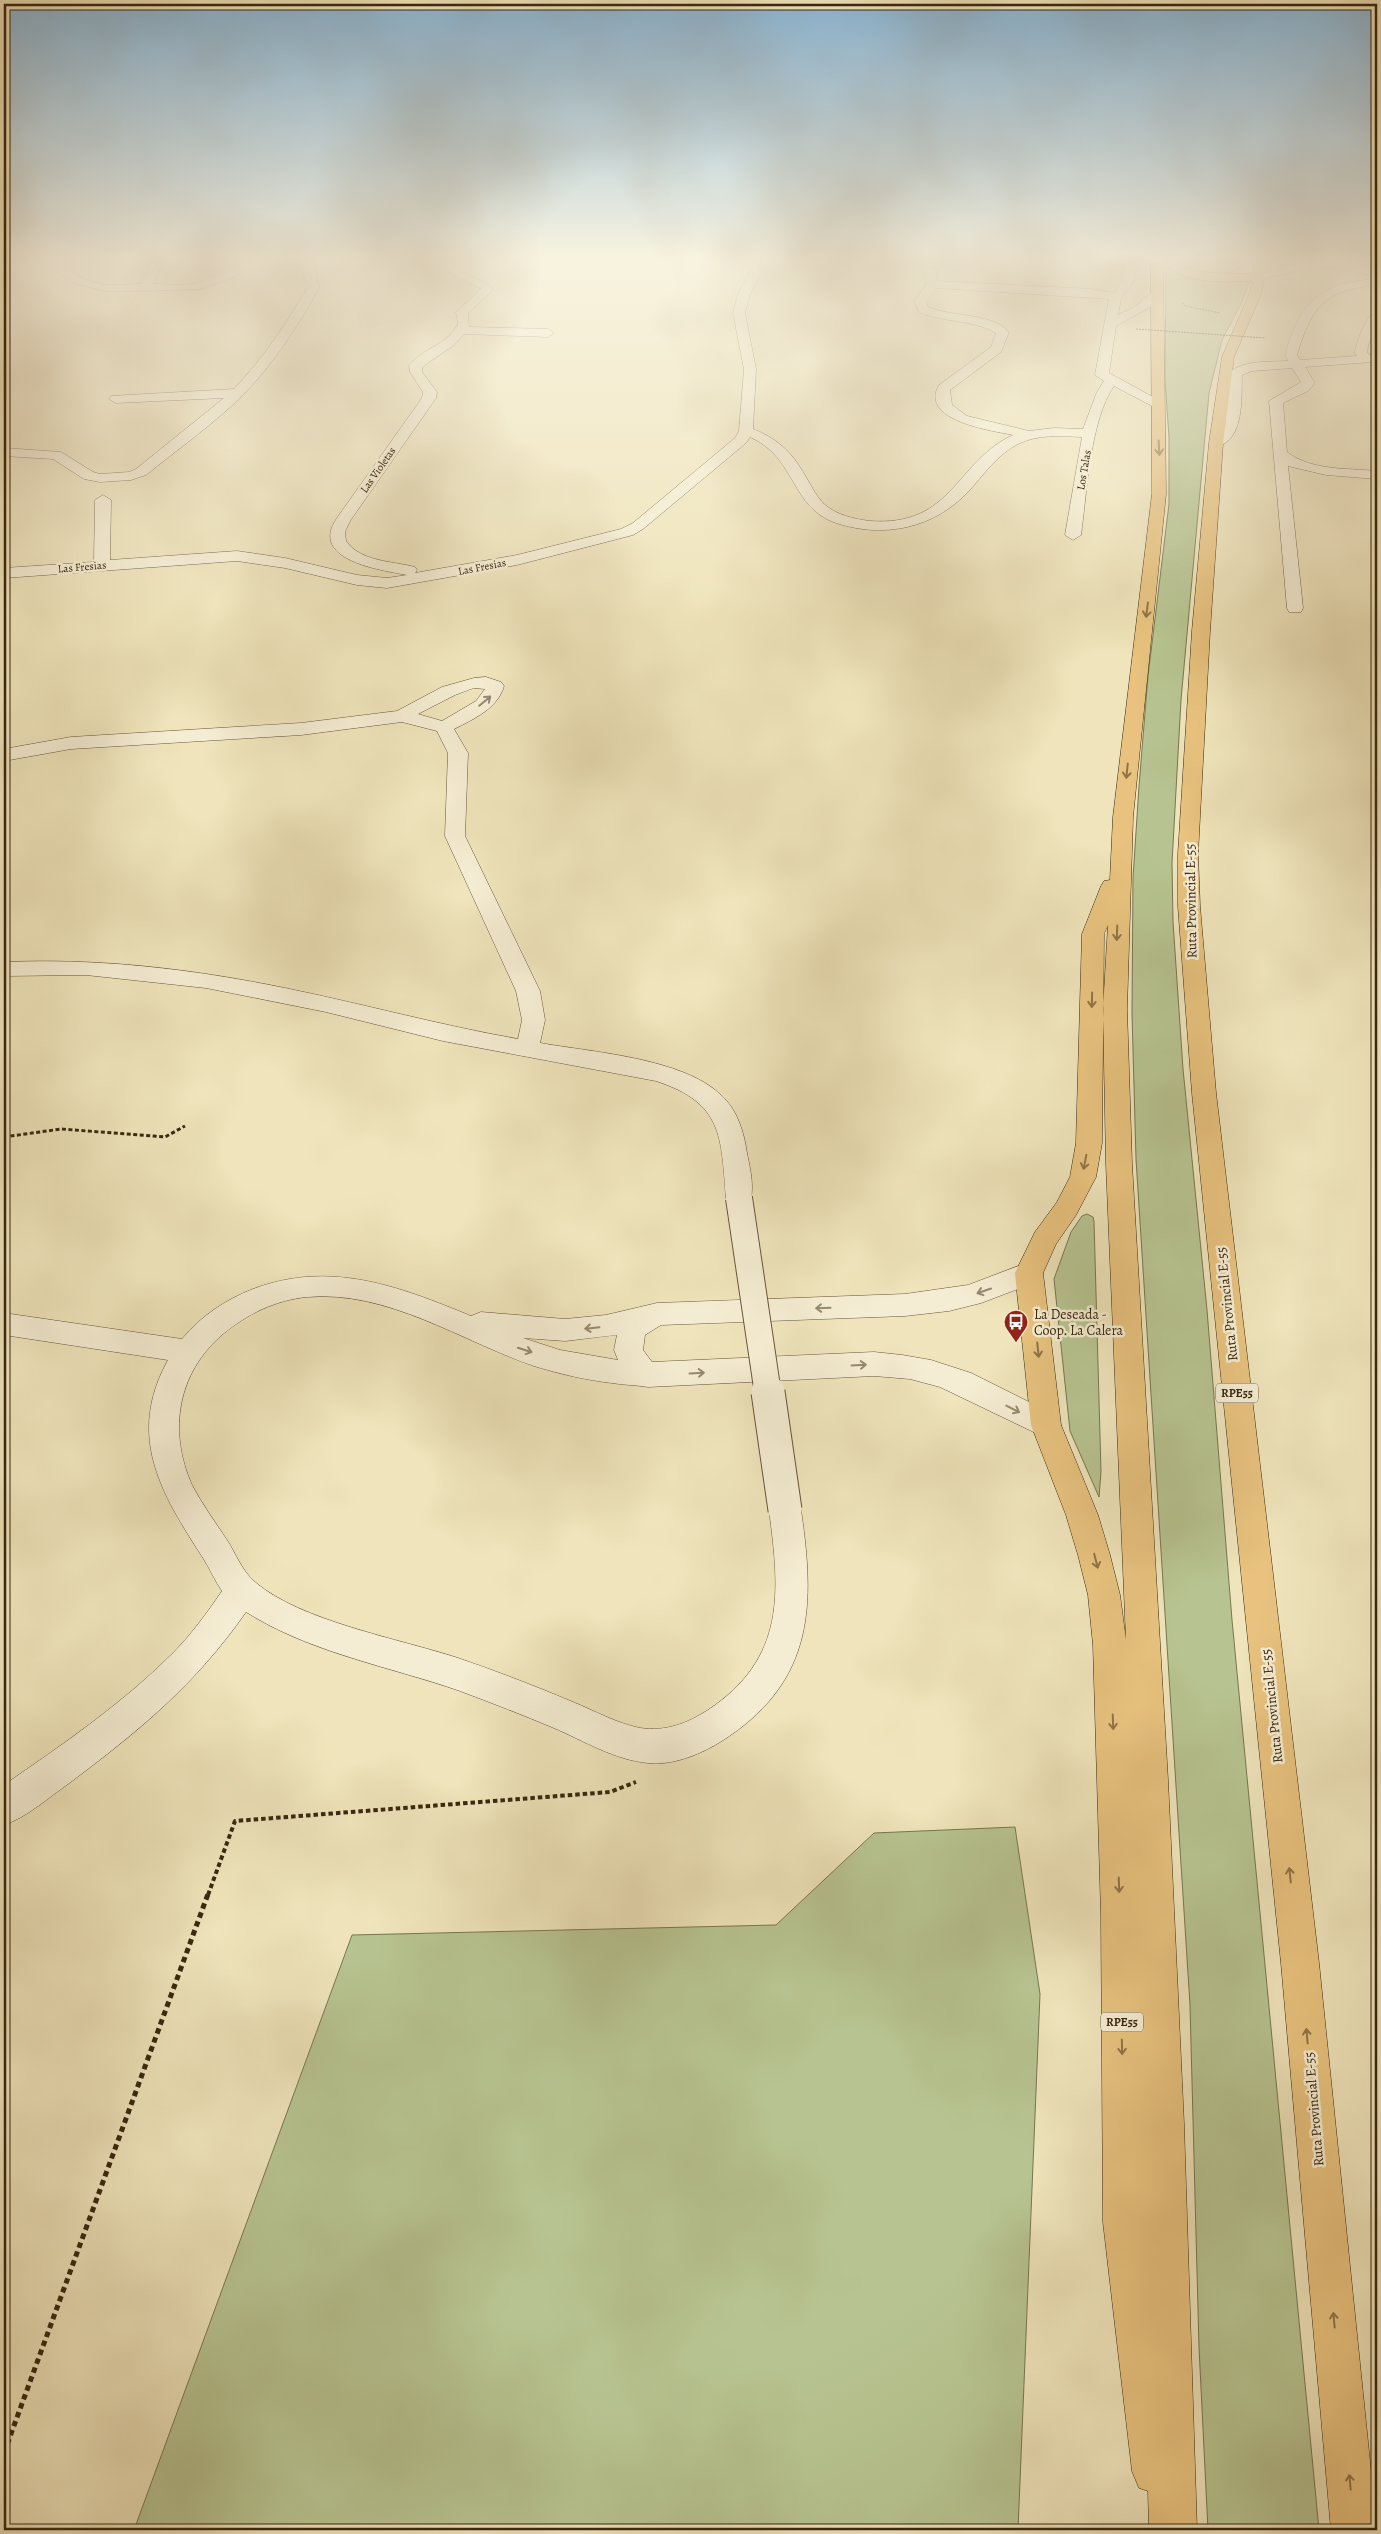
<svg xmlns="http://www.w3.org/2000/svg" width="1381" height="2534" font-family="Alegreya,serif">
  <rect width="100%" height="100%" fill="#efe4bb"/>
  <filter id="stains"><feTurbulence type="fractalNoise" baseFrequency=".004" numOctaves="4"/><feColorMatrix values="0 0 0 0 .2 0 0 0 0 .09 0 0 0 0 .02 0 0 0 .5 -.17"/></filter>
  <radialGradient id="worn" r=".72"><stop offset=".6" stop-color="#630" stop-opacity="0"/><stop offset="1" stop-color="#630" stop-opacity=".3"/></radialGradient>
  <g fill="#b7c491" stroke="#787650">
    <path d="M1174,261H1244L1240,270C1219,276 1191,275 1174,261Z"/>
    <polygon points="1166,267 1195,277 1250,280 1241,304 1222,340 1209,393 1181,700 1172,863 1173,922 1183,1069 1207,1310 1232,1620 1319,2530 1208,2530 1199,2347 1190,2005 1136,1159 1132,1013 1133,878 1139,786 1148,676 1169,504 1169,437 1165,380"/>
    <polygon points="1087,1214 1093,1217 1094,1221 1101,1472 1099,1497 1070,1431 1054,1279 1071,1232 1082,1216"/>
    <polygon points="1015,1827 1040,1994 1018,2530 134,2530 352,1935 776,1925 874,1833"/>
  </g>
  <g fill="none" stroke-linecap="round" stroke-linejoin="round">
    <defs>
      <g id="minor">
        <path d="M22,261H45L62,265L83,279L104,285L142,284L151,261H163L153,284C167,284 184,286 197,283C218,277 237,261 259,261L234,277L200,289L146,291H104L75,283L54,270L24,263Z"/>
        <path d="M301,261H313L319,288C298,326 274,363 244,394C215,423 178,449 146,475L131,480L100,482L84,479L53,459L4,456V448L61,452L93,472L100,474L129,472L136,469L224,398L116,403L109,399L111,396L234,389C263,358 286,325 307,288Z"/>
        <path d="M461,261H475L462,272L489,285L493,290L468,313L469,327L548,329L554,333L548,337L465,334L454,345L422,367V372L437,392L436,398L350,521L345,532L346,541C361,562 392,561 415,567L417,570L415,573L517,555L621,529L633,523L735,438L739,431L744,369L733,313L738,294L756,261H768L750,294L745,313L756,369L753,429C776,438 791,451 803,472C810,483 815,495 824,504C836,515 854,519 870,521C953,527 955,462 1013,435C994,431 918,421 939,385L991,347L996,333C973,319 943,323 919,312L914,301L927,284L922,261H934L938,281L1091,289L1114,293L1122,281L1125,261H1137L1134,281L1121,298L1118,315L1136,306L1154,290L1158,289L1164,292L1150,307L1116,326L1109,373L1164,403L1157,407L1152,406L1114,386C1090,420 1087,493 1081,535L1073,540L1065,535L1082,437C1060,436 1038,434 1018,444C998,454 984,474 969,491C934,528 885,539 836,523C790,507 797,458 750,437L746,443L643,529L633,535L517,565L387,588L357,585L285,568L237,561L4,578V568L94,562L95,500L103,495L111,500L110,560L237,551L285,558L357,575L387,578L407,575C380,570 308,560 337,518L422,398L423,392L410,372L409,366C422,348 448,345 458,324L456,312L481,289L450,273L453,267ZM936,288L1109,299L1095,375L1104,381L1097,392L1083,429L1054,428L1029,431L967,416L952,405L950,390L1001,352L1009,332C993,313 951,317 928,307L926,301Z"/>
        <path d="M1315,261C1337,261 1356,263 1377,271V278C1367,276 1358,271 1347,269C1317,263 1289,273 1259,280L1253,277L1285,266Z"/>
        <polygon points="4,271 8,272 13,282 8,291 4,292"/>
        <path d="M1377,279V285C1325,290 1312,305 1297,355L1300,360L1357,356L1355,353C1356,343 1367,313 1377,310C1378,326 1369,337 1367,352L1373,359L1372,362L1305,367L1315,383L1308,391L1283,403L1287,452C1312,471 1347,468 1377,471V479L1326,475L1288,466L1303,608L1301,612H1289L1287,608L1269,401L1301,382L1292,368L1252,371L1242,375C1241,398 1245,440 1216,447L1209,443L1225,425L1231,371C1247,360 1269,362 1288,361L1285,355C1301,301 1320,282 1377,279Z"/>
        <path d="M486,677L501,682L504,686C498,708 474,719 454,729L468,753L465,836L540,991L545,1020L540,1043C591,1052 683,1058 721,1095C737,1109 744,1132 747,1153C750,1168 756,1192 748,1205L739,1208L730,1205L726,1198C721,1136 723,1103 656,1081L443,1041L326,1012L206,988L86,975L4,976V962C99,958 192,969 285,988C363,1004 439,1025 518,1039L522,1020L516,991L445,836L448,753L437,731L402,722L301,735L71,749L4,761V749L71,737L301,723L397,711L442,687L474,678ZM474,688L485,689L476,701L442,721L418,714L455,695Z"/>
        <path d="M1029,1262L1039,1265L1043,1273L1039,1281L981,1303L949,1311L905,1316L661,1325L645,1335L643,1350L652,1362L874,1352L902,1355L931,1360L971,1373L1057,1416L1061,1425L1057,1434L1046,1438L940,1387L910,1379L874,1376L648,1387C636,1385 624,1385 612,1383C586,1380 560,1374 534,1366C461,1341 388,1290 307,1297C276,1300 247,1314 223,1334C177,1373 168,1431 192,1485C202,1504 215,1522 227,1540C236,1554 242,1571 255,1582C300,1621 400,1639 458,1658C496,1671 535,1686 573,1702C595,1711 616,1723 640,1728C666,1732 688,1723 708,1710C786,1658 780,1593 769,1510L774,1500L785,1496L796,1500L801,1510C815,1604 814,1679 728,1737C706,1752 675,1766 648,1763C615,1760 584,1741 554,1728C523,1715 492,1703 460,1691C388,1666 311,1653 246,1612C195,1685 139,1731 68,1784C48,1798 27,1817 4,1825V1785C62,1745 122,1704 172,1654C191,1635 207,1613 222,1591C215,1581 210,1569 203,1558C161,1493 126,1436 168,1360L4,1335V1313L182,1339C201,1316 225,1300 253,1289C330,1260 398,1286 471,1316L481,1312L565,1319L606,1315L657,1303L905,1294L968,1285ZM617,1335L614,1350L618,1360L560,1350L523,1338L565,1341Z"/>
      </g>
      <path id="major" d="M1151,261H1174L1188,269L1210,273L1253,274L1254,261H1266L1262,292L1234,357L1223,443L1210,631L1198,854L1200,906L1216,1093L1319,1963L1377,2530H1331L1281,1963L1192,1093L1178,906V854L1192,631L1209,443L1222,357L1250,292L1252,281C1225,282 1181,285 1163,261L1166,494L1133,817L1127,1009L1132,1164L1168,1780L1184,2124L1197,2530H1149L1148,2491L1139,2488L1132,2471L1103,2222L1101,1915L1093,1645L1088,1595L1078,1555L1066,1515L1031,1425L1015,1273L1035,1232L1057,1202L1070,1177L1076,1143L1082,934L1101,886L1104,881L1110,880L1113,817L1152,494ZM1108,925L1103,1009L1106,1164L1126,1640L1120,1595L1110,1555L1098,1515L1061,1425L1043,1273L1056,1244L1076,1215L1096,1177L1102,1143L1104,934Z"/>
    </defs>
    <use href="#minor" stroke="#66563a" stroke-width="1"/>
    <use href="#major" stroke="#38270f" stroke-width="1"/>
    <polyline stroke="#38270f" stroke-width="1" stroke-dasharray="2 1" stroke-linecap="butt" points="1183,303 1185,306 1220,313"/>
    <polyline stroke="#38270f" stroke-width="3" stroke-dasharray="4 2.5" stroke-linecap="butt" points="4,1137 61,1129 165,1137 185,1126"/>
    <polyline stroke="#38270f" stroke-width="4" stroke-dasharray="4.5 3" stroke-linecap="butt" points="208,1895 235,1821 610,1792 636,1782"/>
    <polyline stroke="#38270f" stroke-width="5" stroke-dasharray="5.5 4" stroke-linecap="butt" points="4,2453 208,1894"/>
    <use href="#minor" fill="#f5edd3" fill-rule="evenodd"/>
    <use href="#major" fill="#e8c27e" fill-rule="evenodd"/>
    <defs>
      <polyline id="minor-bridge-far1" points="739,1198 768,1394"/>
      <polyline id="minor-bridge" points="768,1392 785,1510"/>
    </defs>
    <use href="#minor-bridge-far1" stroke="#66563a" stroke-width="28" stroke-linecap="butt"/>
    <use href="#minor-bridge" stroke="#66563a" stroke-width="35" stroke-linecap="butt"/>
    <polyline stroke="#38270f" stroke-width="1" stroke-dasharray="2 1" stroke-linecap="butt" points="1136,329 1265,338"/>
    <use href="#minor-bridge-far1" stroke="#f5edd3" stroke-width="26"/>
    <use href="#minor-bridge" stroke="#f5edd3" stroke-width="33"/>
  </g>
  <defs><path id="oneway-shaft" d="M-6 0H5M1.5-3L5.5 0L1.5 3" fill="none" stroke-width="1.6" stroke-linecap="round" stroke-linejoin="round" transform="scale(1.25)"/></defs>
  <g stroke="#907446">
    <use href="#oneway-shaft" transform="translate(1159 448) rotate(87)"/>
    <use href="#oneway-shaft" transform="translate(1147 610) rotate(97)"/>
    <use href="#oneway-shaft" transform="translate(1127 771) rotate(96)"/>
    <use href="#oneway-shaft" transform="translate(1117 933) rotate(92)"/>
    <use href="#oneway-shaft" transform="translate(1092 1000) rotate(91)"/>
    <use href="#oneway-shaft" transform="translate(1085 1162) rotate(101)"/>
    <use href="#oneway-shaft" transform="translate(1038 1350) rotate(84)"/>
    <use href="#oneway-shaft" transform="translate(1096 1561) rotate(76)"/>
    <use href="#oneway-shaft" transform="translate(1113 1722) rotate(88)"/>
    <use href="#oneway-shaft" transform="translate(1290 1875) rotate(-96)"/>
    <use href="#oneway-shaft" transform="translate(1119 1885) rotate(88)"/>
    <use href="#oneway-shaft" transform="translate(1307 2036) rotate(-95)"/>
    <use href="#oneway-shaft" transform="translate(1122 2047) rotate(89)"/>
    <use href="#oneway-shaft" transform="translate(1334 2320) rotate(-95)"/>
    <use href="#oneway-shaft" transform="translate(1350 2482) rotate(-95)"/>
  </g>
  <g stroke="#968a71">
    <use href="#oneway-shaft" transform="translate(485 701) rotate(-40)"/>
    <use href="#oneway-shaft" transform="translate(984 1291) rotate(161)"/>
    <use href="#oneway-shaft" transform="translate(823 1308) rotate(178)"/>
    <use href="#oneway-shaft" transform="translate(592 1328) rotate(174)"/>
    <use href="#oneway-shaft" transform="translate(525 1350) rotate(18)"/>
    <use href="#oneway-shaft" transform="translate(859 1365) rotate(-3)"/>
    <use href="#oneway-shaft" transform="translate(697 1373) rotate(-3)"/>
    <use href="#oneway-shaft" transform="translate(1013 1409) rotate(27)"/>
  </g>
  <linearGradient id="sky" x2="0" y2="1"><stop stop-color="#8bb7d6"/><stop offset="0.42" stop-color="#f8f3e0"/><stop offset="1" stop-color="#f8f3e0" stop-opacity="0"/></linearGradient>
  <rect width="1381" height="616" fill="url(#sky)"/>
  <defs>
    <symbol id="bus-pin" viewBox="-11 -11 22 30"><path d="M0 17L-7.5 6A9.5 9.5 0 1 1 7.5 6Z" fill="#8f2418" stroke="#f5edd3"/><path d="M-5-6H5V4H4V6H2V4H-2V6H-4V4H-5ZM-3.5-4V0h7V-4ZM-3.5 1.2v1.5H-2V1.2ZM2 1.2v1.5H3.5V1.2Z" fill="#fff"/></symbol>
  </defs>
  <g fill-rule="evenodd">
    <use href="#bus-pin" x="1002" y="1308" width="28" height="38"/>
  </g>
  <g text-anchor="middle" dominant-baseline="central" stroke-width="5" stroke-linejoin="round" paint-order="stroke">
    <g font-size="11" fill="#38270f" stroke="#f5edd3">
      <text transform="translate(378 470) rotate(-55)">Las Violetas</text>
      <text transform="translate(1084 470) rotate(-80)">Los Talas</text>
      <text transform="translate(82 567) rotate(-5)">Las Fresias</text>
      <text transform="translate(482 567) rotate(-11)">Las Fresias</text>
    </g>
    <g fill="#f5edd3" stroke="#71624a" stroke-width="1">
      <rect x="1216" y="1383.5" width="42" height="19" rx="4"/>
      <rect x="1101" y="2012.5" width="42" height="19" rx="4"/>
    </g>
    <g font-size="12" font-weight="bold" fill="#38270f">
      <text x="1237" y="1393">RPE55</text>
      <text x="1122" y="2022">RPE55</text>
    </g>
    <g font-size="14" fill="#38270f" stroke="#f5edd3">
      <text transform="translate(1191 901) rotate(-91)">Ruta Provincial E-55</text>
      <text transform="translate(1227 1304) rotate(-96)">Ruta Provincial E-55</text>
      <text transform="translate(1272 1706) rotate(-96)">Ruta Provincial E-55</text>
      <text transform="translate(1314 2109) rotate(-95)">Ruta Provincial E-55</text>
    </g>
    <g font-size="14" fill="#38270f" stroke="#f5edd3" text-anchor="start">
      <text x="1034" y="1314">La Deseada -<tspan x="1034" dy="16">Coop. La Calera</tspan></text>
    </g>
  </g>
  <rect width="1381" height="2534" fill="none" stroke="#efe4bb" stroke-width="20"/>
  <rect x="5" y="5" width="1371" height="2524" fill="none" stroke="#38270f" stroke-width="2.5"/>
  <rect x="10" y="10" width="1361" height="2514" fill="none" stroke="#38270f"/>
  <rect width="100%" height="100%" filter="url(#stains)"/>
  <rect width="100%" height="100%" fill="url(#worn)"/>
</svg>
